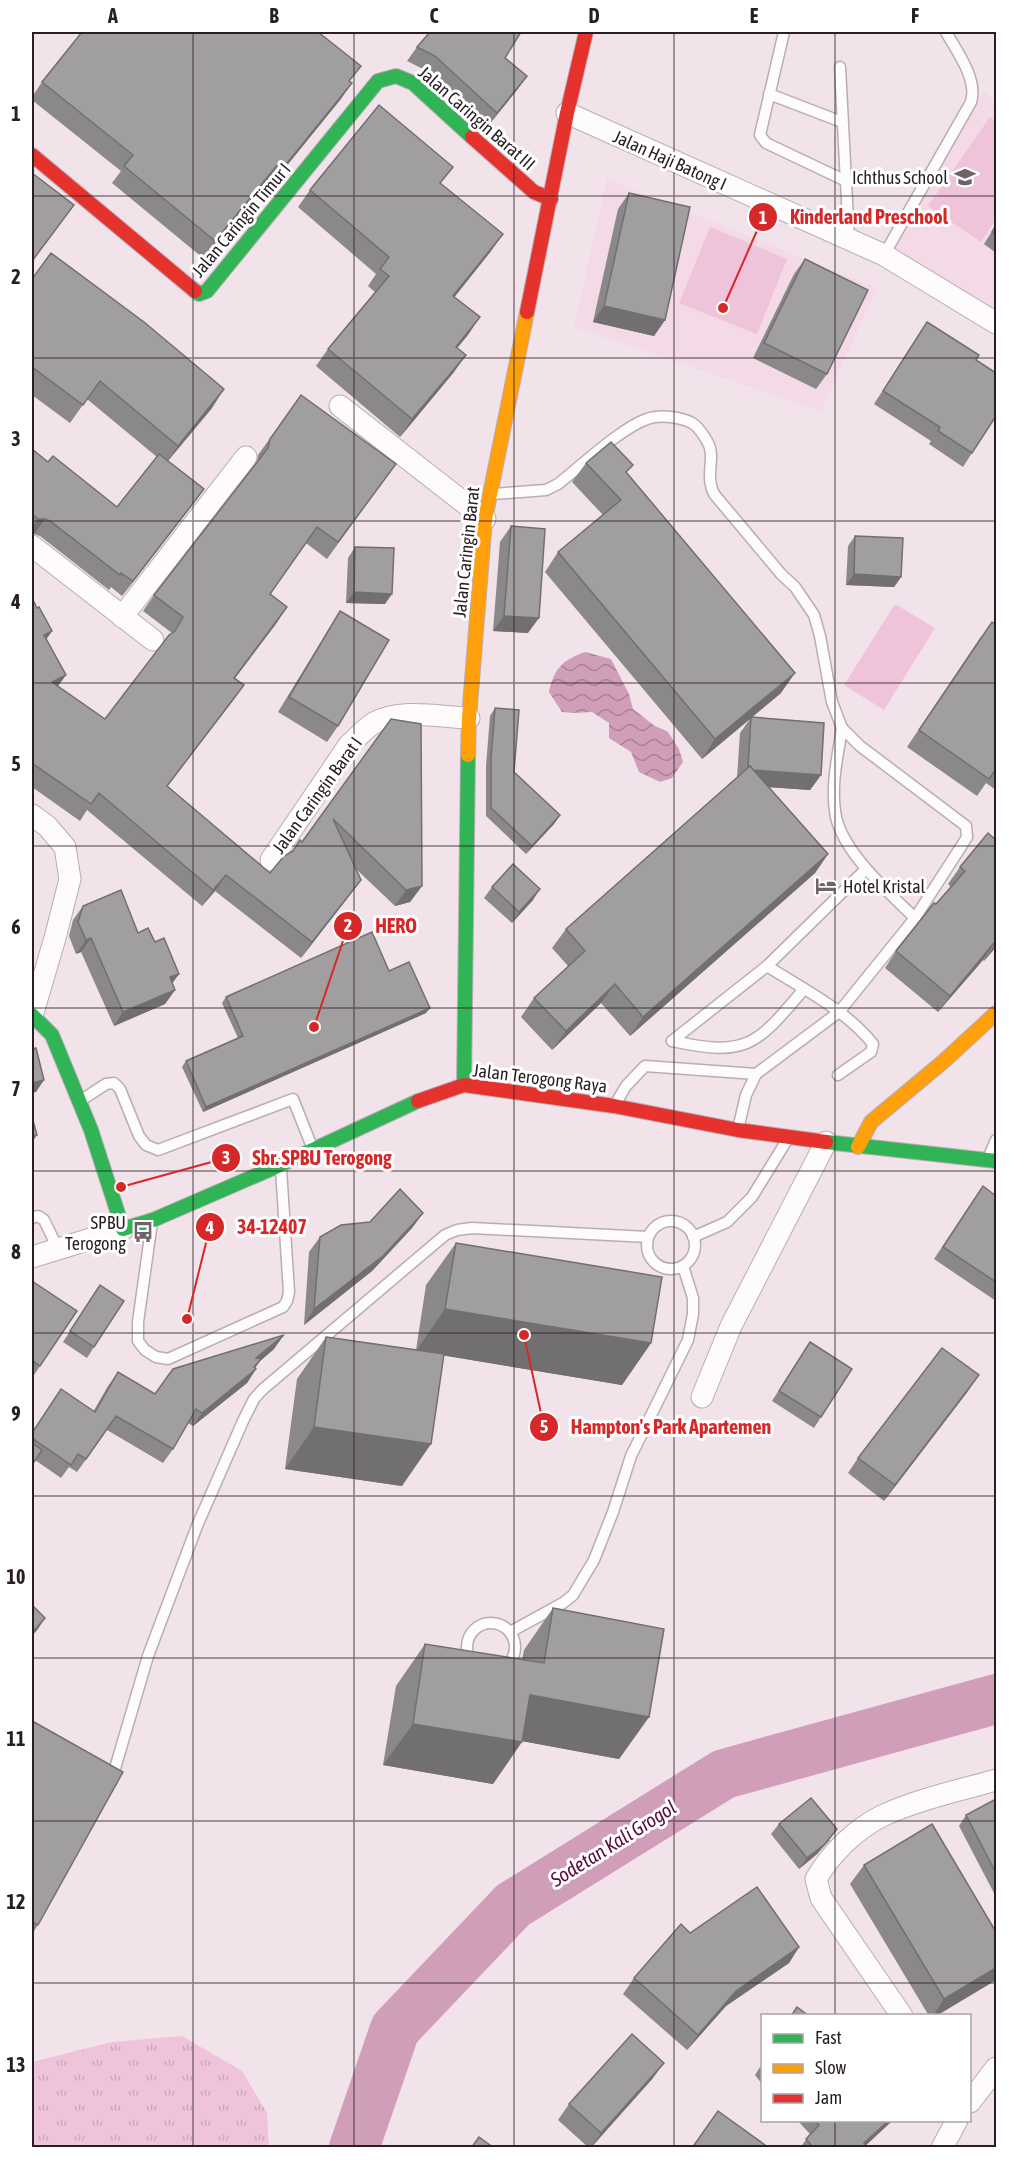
<svg xmlns="http://www.w3.org/2000/svg" width="1028" height="2179" font-family="'Asap Condensed',sans-serif">
  <defs>
    <pattern id="grass-tufts" width="24" height="20" patternUnits="userSpaceOnUse" patternTransform="scale(1.5)"><rect width="24" height="20" fill="#efc4da"/><path d="M3 7l-1-3M5 7V3M7 7l1-3M15 17l-1-3M17 17v-4M19 17l1-3" fill="none" stroke="#cda8bb"/></pattern>
    <pattern id="water-waves" width="16" height="10" patternUnits="userSpaceOnUse" patternTransform="scale(1.5)"><rect width="16" height="10" fill="#d19eb9"/><path d="M0 5q4-4 8 0t8 0" fill="none" stroke="#aa8096"/></pattern>
  </defs>
  <rect width="100%" height="100%" fill="#f2e2ea"/>
  <g fill="#f4d9e6">
    <polygon points="983,92 996,101 996,316 890,252"/>
    <polygon points="607,179 877,288 821,411 574,327"/>
  </g>
  <polygon fill="url(#grass-tufts)" points="182,2036 242,2071 267,2113 269,2147 32,2147 32,2062 112,2042"/>
  <g fill="#efc4da">
    <polygon points="990,117 996,121 996,219 981,242 928,206"/>
    <polygon points="710,227 787,259 757,334 679,303"/>
    <polygon points="895,604 935,628 884,710 844,685"/>
  </g>
  <path fill="url(#water-waves)" d="M585,652L611,659L629,694L633,709L655,726L668,732L679,749L683,762L672,778L660,782L639,772L631,752L609,738V723L592,712L574,713L562,712L549,692C554,669 562,660 585,652Z"/>
  <g fill="none" stroke-linecap="round" stroke-linejoin="round">
    <polyline stroke="#d19eb9" stroke-width="50" points="354,2148 395,2029 513,1905 724,1774 996,1699"/>
    <defs>
      <g id="lane">
        <polyline points="784,32 760,135 766,143 846,181"/>
        <polyline points="840,67 849,240"/>
        <polyline points="769,94 842,122"/>
        <path d="M884,255L971,102C978,79 957,52 946,32"/>
        <path d="M493,494L546,490L558,484C581,466 621,428 647,419C660,414 686,417 696,426C700,430 704,436 707,441C717,457 704,474 714,494L781,574L795,587L814,615L820,636L832,702L842,728L860,746L966,826L967,837L964,842L915,918L839,1012L756,1074L746,1095L738,1129"/>
        <path d="M842,728C838,755 831,783 835,811C839,849 888,892 915,918"/>
        <path d="M767,966C803,989 846,1010 873,1044L871,1052L838,1075"/>
        <polyline points="672,1041 767,966 866,869"/>
        <path d="M672,1041C747,1057 756,1046 804,989"/>
        <polyline points="80,1101 106,1084 114,1083 120,1089 139,1136 146,1145 158,1150 293,1099 312,1147"/>
        <polyline points="616,1103 626,1086 645,1066 756,1074"/>
        <polyline points="988,1158 996,1140"/>
        <polyline points="32,1218 38,1216 44,1220 58,1249"/>
        <circle cx="671" cy="1245" r="24"/>
        <polyline points="152,1222 138,1322 138,1341 145,1350 156,1357 168,1359 283,1307 287,1301 289,1292 281,1169"/>
        <polyline points="693,1237 727,1222 752,1197 787,1140"/>
        <circle cx="491" cy="1647" r="24"/>
        <polyline points="510,1632 563,1603 573,1595 594,1560 613,1512 631,1456 688,1340 693,1314 693,1298 683,1266"/>
        <polyline points="111,1782 148,1656 197,1526 243,1421 254,1399 262,1390 445,1235 457,1230 472,1228 648,1237"/>
      </g>
      <g id="street">
        <polyline points="567,113 884,255 996,323"/>
        <polyline points="340,406 485,519"/>
        <polyline points="32,546 153,640"/>
        <polyline points="122,617 246,457"/>
        <polyline points="32,815 47,826 65,847 70,879 55,938 32,1016"/>
        <path d="M271,860L349,745C357,738 364,729 374,723C401,708 439,717 469,718"/>
        <polyline points="32,1257 123,1229"/>
        <polyline points="702,1397 731,1326 826,1142"/>
        <path d="M902,2016L821,1898L816,1879C831,1853 856,1829 882,1816C915,1800 961,1790 996,1780"/>
        <polyline points="970,2102 996,2068"/>
        <polyline points="942,2148 957,2120"/>
      </g>
      <g id="fast">
        <polyline points="195,291 199,294 207,291 378,81 396,76 413,83 472,137"/>
        <polyline points="32,1015 52,1035 91,1130 123,1229 153,1220 280,1165 418,1101"/>
        <polyline points="464,1085 468,755"/>
        <polyline points="826,1142 996,1161"/>
      </g>
      <g id="slow">
        <polyline points="468,755 469,718 485,519 527,312"/>
        <polyline points="858,1147 871,1122 944,1061 996,1013"/>
      </g>
      <g id="jam">
        <polyline points="472,137 534,192 551,199"/>
        <polyline points="32,155 195,291"/>
        <polyline points="527,312 567,113 586,32"/>
        <polyline points="418,1101 464,1085 614,1106 738,1130 826,1142"/>
      </g>
    </defs>
    <use href="#lane" stroke="#b9adb3" stroke-width="13"/>
    <use href="#street" stroke="#b9adb3" stroke-width="23"/>
    <use href="#fast" stroke="#b9adb3" stroke-width="16"/>
    <use href="#slow" stroke="#b9adb3" stroke-width="16"/>
    <use href="#jam" stroke="#b9adb3" stroke-width="16"/>
    <use href="#lane" stroke="#fdfbfc" stroke-width="10"/>
    <use href="#street" stroke="#fdfbfc" stroke-width="21"/>
    <use href="#fast" stroke="#30b455" stroke-width="14"/>
    <use href="#slow" stroke="#ff9f0a" stroke-width="14"/>
    <use href="#jam" stroke="#e5322d" stroke-width="14"/>
  </g>
  <g fill="#8a8889">
    <polygon points="417,47 505,58 527,76 517,90 487,127 425,70 407,61"/>
    <polygon points="42,82 350,82 352,83 340,100 271,185 266,181 203,258 112,183 121,171 32,100 32,97"/>
    <polygon points="441,184 491,251 454,297 480,317 457,348 454,372 400,437 316,366 328,349 375,292 368,286 376,274 298,207 310,190"/>
    <polygon points="629,193 665,320 654,336 593,322 618,209"/>
    <polygon points="996,225 996,253 984,244"/>
    <polygon points="805,259 827,374 816,389 753,358 794,274"/>
    <polygon points="32,279 212,408 168,461 193,504 122,596 111,587 109,590 40,536 34,534 32,534 32,449 48,462 117,507 157,457 87,399 70,423 32,395"/>
    <polygon points="927,322 972,453 963,467 929,444 931,441 874,404"/>
    <polygon points="301,395 396,464 327,559 306,543 270,594 287,607 235,678 244,685 167,786 270,873 302,842 391,719 422,886 410,902 395,906 355,868 361,880 349,896 301,958 215,891 202,906 87,810 80,821 32,787 32,598 37,608 52,631 46,639 66,675 58,686 105,719 172,633 143,611 154,595 257,463 258,455"/>
    <polygon points="586,463 627,474 781,693 752,717 821,775 810,790 769,787 828,854 815,873 630,1036 601,1003 552,1050 521,1017 534,998 568,966 552,948 566,929 737,777 740,733 750,719 702,759 545,572 558,552 603,515 572,482"/>
    <polygon points="511,526 528,633 493,631 500,542"/>
    <polygon points="855,536 901,577 894,587 846,585 848,546"/>
    <polygon points="355,547 385,604 346,603 348,558"/>
    <polygon points="340,611 338,726 327,742 278,712 330,627"/>
    <polygon points="996,625 996,790 986,783 977,796 907,747 980,638"/>
    <polygon points="495,708 514,772 560,815 554,824 526,854 486,816 486,766 490,716"/>
    <polygon points="988,833 996,947 984,961 983,960 938,1012 885,968 896,951 951,887 948,884 960,867"/>
    <polygon points="492,887 533,900 512,923 484,898"/>
    <polygon points="83,906 138,933 155,942 179,974 172,983 175,990 165,1004 114,1026 81,952 76,954 69,936 73,920"/>
    <polygon points="389,971 426,1013 203,1112 182,1067 186,1061 238,1038 222,1003 226,997"/>
    <polygon points="996,1196 996,1301 934,1259 974,1199"/>
    <polygon points="423,1213 412,1228 372,1271 304,1325 309,1252 320,1237 370,1222"/>
    <polygon points="456,1243 651,1343 622,1385 443,1355 402,1486 285,1469 297,1379 326,1337 416,1350 426,1285"/>
    <polygon points="32,1281 77,1311 32,1378"/>
    <polygon points="100,1285 94,1347 87,1358 63,1342"/>
    <polygon points="810,1342 821,1417 814,1428 772,1401"/>
    <polygon points="274,1349 260,1361 255,1368 256,1369 247,1383 193,1426 188,1423 173,1449 163,1463 107,1430 77,1472 69,1467 61,1478 35,1460 32,1465 32,1433 93,1412 108,1386 118,1372 155,1394"/>
    <polygon points="968,1391 884,1501 848,1473 858,1458"/>
    <polygon points="553,1608 649,1717 619,1759 522,1741 493,1784 383,1765 396,1686 425,1644 522,1660 524,1650"/>
    <polygon points="34,1722 38,1925 32,1934 32,1726"/>
    <polygon points="996,1799 996,1897 959,1826 966,1815"/>
    <polygon points="779,1824 830,1840 817,1854 799,1869 771,1834"/>
    <polygon points="864,1865 996,1932 996,1980 936,2016 929,2016 850,1884"/>
    <polygon points="799,1947 789,1963 726,2006 687,2050 623,1994 634,1978"/>
    <polygon points="762,2064 762,2084 755,2075"/>
    <polygon points="653,2078 591,2148 589,2148 558,2120 569,2104"/>
    <polygon points="798,2121 892,2121 866,2145 868,2148 800,2148 810,2134"/>
  </g>
  <g fill="#716f6f">
    <polygon points="527,76 517,90 487,127 497,113"/>
    <polygon points="352,83 340,100 271,185 283,168"/>
    <polygon points="278,164 266,181 203,258 215,241"/>
    <polygon points="74,205 63,220 32,262 32,261"/>
    <polygon points="503,234 491,251 441,314 453,296"/>
    <polygon points="604,306 665,320 654,336 593,322"/>
    <polygon points="480,317 468,335 444,364 456,347"/>
    <polygon points="466,355 454,372 400,437 412,419"/>
    <polygon points="224,389 212,408 165,464 178,446"/>
    <polygon points="204,489 193,504 122,596 133,581"/>
    <polygon points="38,519 45,519 34,534 32,534 32,528"/>
    <polygon points="854,574 901,577 894,587 846,585"/>
    <polygon points="354,592 392,594 385,604 346,603"/>
    <polygon points="287,607 276,624 223,694 234,678"/>
    <polygon points="504,616 539,618 528,633 493,631"/>
    <polygon points="52,631 41,647 44,635"/>
    <polygon points="795,673 781,693 702,759 715,739"/>
    <polygon points="66,675 54,691 52,682"/>
    <polygon points="244,685 232,702 155,802 167,786"/>
    <polygon points="748,770 821,775 810,790 737,785"/>
    <polygon points="560,815 554,824 526,854 532,846"/>
    <polygon points="828,854 815,873 630,1036 643,1017"/>
    <polygon points="226,875 215,891 202,906 213,890"/>
    <polygon points="361,880 349,896 301,958 312,942"/>
    <polygon points="422,886 410,902 395,906 406,890"/>
    <polygon points="540,889 533,900 512,923 519,912"/>
    <polygon points="91,938 81,952 76,954 86,940"/>
    <polygon points="994,943 983,960 938,1012 950,996"/>
    <polygon points="996,943 996,947 984,961"/>
    <polygon points="179,974 169,988 170,977"/>
    <polygon points="615,984 601,1003 552,1050 566,1031"/>
    <polygon points="175,990 165,1004 114,1026 123,1012"/>
    <polygon points="430,1008 426,1013 203,1112 206,1107"/>
    <polygon points="44,1080 36,1092 32,1093 32,1083"/>
    <polygon points="37,1135 32,1142 32,1137"/>
    <polygon points="423,1213 412,1228 372,1271 304,1325 314,1309"/>
    <polygon points="445,1309 651,1343 622,1385 416,1351"/>
    <polygon points="284,1335 274,1349 260,1361 252,1372 256,1369 247,1383 193,1426 202,1413 256,1358"/>
    <polygon points="979,1375 968,1391 884,1501 895,1485"/>
    <polygon points="314,1427 431,1444 402,1486 285,1469"/>
    <polygon points="45,1618 38,1629 32,1636 32,1633"/>
    <polygon points="530,1695 649,1717 619,1759 500,1737"/>
    <polygon points="413,1724 522,1742 493,1784 383,1765"/>
    <polygon points="837,1829 817,1854 799,1869 807,1858"/>
    <polygon points="799,1947 789,1963 726,2006 687,2050 698,2035 736,1991"/>
    <polygon points="996,1968 996,1980 936,2016 933,2016 944,1999"/>
    <polygon points="664,2063 653,2078 590,2148 601,2133"/>
    <polygon points="888,2121 892,2121 863,2148 864,2143"/>
  </g>
  <g fill="#a19e9f" stroke="#716f6f" stroke-width="1.5">
    <polygon points="82,32 318,32 361,66 349,81 352,83 283,168 278,164 215,241 124,166 133,155 42,82"/>
    <polygon points="430,32 521,32 505,58 527,76 497,113 435,56 417,47"/>
    <polygon points="379,105 453,167 440,183 503,234 453,296 480,317 456,347 466,355 412,419 328,349 389,276 380,269 389,257 310,190"/>
    <polygon points="32,173 74,205 32,261"/>
    <polygon points="629,193 690,207 665,320 604,306"/>
    <polygon points="996,225 996,235 992,232"/>
    <polygon points="51,253 144,322 224,389 178,446 100,381 83,405 32,367 32,279"/>
    <polygon points="805,259 868,290 827,374 764,343"/>
    <polygon points="927,322 979,355 976,360 996,373 996,416 972,453 938,431 940,427 883,391"/>
    <polygon points="301,395 396,464 338,542 317,527 270,594 287,607 234,678 244,685 167,786 270,873 284,856 293,851 300,840 302,842 391,719 421,724 422,886 406,890 333,819 361,880 312,942 226,875 213,890 99,793 91,804 32,763 32,598 37,608 39,607 52,631 44,635 66,675 52,682 105,719 169,635 175,631 183,617 154,595 268,448 270,439"/>
    <polygon points="611,442 633,465 626,472 795,673 715,739 558,552 621,500 586,463"/>
    <polygon points="32,449 48,462 53,456 117,507 159,454 204,489 133,581 121,573 120,575 50,521 45,519 38,519 32,514"/>
    <polygon points="511,526 545,529 539,618 504,616"/>
    <polygon points="855,536 903,538 901,577 854,574"/>
    <polygon points="355,547 394,548 392,594 354,592"/>
    <polygon points="340,611 389,640 338,726 289,697"/>
    <polygon points="992,622 996,625 996,769 989,779 919,730"/>
    <polygon points="495,708 519,710 514,772 560,815 532,846 491,808 491,758"/>
    <polygon points="751,717 824,723 821,775 753,770 750,766 748,768"/>
    <polygon points="750,766 828,854 643,1017 615,984 566,1031 534,998 585,951 566,929"/>
    <polygon points="988,833 996,840 996,944 994,943 950,996 896,951 934,903 936,904 965,871 960,867"/>
    <polygon points="513,864 540,889 519,912 492,887"/>
    <polygon points="121,890 138,933 148,928 155,942 164,938 179,974 170,977 175,990 123,1012 91,938 86,940 78,922 83,906"/>
    <polygon points="372,932 389,971 409,962 430,1008 206,1107 186,1061 243,1036 226,997"/>
    <polygon points="36,1048 44,1080 32,1083 32,1049"/>
    <polygon points="32,1117 37,1135 32,1137"/>
    <polygon points="983,1186 996,1196 996,1282 943,1247"/>
    <polygon points="400,1189 423,1213 383,1256 314,1309 320,1237 341,1225 370,1222"/>
    <polygon points="456,1243 662,1277 651,1343 445,1309"/>
    <polygon points="32,1281 77,1311 40,1366 32,1360"/>
    <polygon points="100,1285 124,1301 94,1347 70,1331"/>
    <polygon points="284,1335 256,1358 261,1359 254,1367 256,1369 202,1413 196,1409 173,1449 116,1416 86,1459 78,1454 71,1465 32,1438 32,1433 61,1389 95,1412 118,1372 155,1394 173,1369"/>
    <polygon points="326,1337 444,1354 431,1444 314,1427"/>
    <polygon points="810,1342 852,1369 821,1417 779,1391"/>
    <polygon points="942,1348 979,1375 895,1485 858,1458"/>
    <polygon points="32,1443 42,1450 32,1465"/>
    <polygon points="32,1605 45,1618 32,1633"/>
    <polygon points="553,1608 664,1629 649,1717 530,1695 522,1742 413,1724 425,1644 544,1663"/>
    <polygon points="34,1722 123,1772 38,1925 32,1921 32,1727"/>
    <polygon points="811,1798 837,1829 825,1844 807,1858 779,1824"/>
    <polygon points="996,1799 996,1873 966,1815"/>
    <polygon points="932,1824 996,1932 996,1968 944,1999 864,1865"/>
    <polygon points="757,1887 799,1947 736,1991 698,2035 634,1978 681,1924 690,1933"/>
    <polygon points="797,2007 809,2016 791,2016"/>
    <polygon points="632,2034 664,2063 601,2133 569,2104"/>
    <polygon points="718,2111 765,2145 763,2148 692,2148"/>
    <polygon points="814,2121 888,2121 864,2143 868,2148 814,2148 806,2139 819,2125"/>
    <polygon points="479,2137 494,2148 471,2148"/>
  </g>
  <path fill="none" stroke="#281e23" stroke-width="1.5" stroke-opacity="0.55" d="M193,32V2148M354,32V2148M514,32V2148M674,32V2148M835,32V2016M32,196H996M32,358H996M32,521H996M32,683H996M32,846H996M32,1008H996M32,1171H996M32,1333H996M32,1496H996M32,1658H996M32,1821H996M32,1983H996M835,2120V2148"/>
  <defs>
    <symbol id="school-bare" viewBox="-9 -9 18 18"><path d="M0-5L7-2L0 1L-7-2ZM-4 1L0 2.5L4 1V4Q0 6-4 4Z" fill="#6f6369" stroke="#fff" stroke-width="2.5" paint-order="stroke"/></symbol>
    <symbol id="hotel-bare" viewBox="-9 -9 18 18"><path d="M-6-4.5h1.5V1H6V5H4.5V3h-9V5H-6ZM-4 0a1.8 1.8 0 1 1 3.6 0ZM.5 0V-2.5h3Q6-2.5 6 0Z" fill="#6f6369" stroke="#fff" stroke-width="2.5" paint-order="stroke"/></symbol>
    <symbol id="bus-bare" viewBox="-9 -9 18 18"><path d="M-5-6H5V4H4V6H2V4H-2V6H-4V4H-5ZM-3.5-4V0h7V-4ZM-3.5 1.2v1.5H-2V1.2ZM2 1.2v1.5H3.5V1.2Z" fill="#6f6369" stroke="#fff" stroke-width="2.5" paint-order="stroke"/></symbol>
  </defs>
  <g fill-rule="evenodd">
    <use href="#school-bare" x="950" y="162" width="30" height="30"/>
    <use href="#hotel-bare" x="811" y="871" width="30" height="30"/>
    <use href="#bus-bare" x="128" y="1217" width="30" height="30"/>
  </g>
  <g text-anchor="middle" dominant-baseline="central" stroke-width="6" stroke-linejoin="round" paint-order="stroke">
    <g font-size="18" fill="#281e23" stroke="#fff">
      <text transform="translate(477 118) rotate(41)">Jalan Caringin Barat III</text>
      <text transform="translate(670 160) rotate(24)">Jalan Haji Batong I</text>
      <text transform="translate(241 220) rotate(-50)">Jalan Caringin Timur I</text>
      <text transform="translate(466 552) rotate(-84)">Jalan Caringin Barat</text>
      <text transform="translate(317 795) rotate(-54)">Jalan Caringin Barat I</text>
      <text transform="translate(540 1078) rotate(7)">Jalan Terogong Raya</text>
    </g>
    <g font-size="18" fill="#281e23" stroke="#fff" text-anchor="end">
      <text x="948" y="177">Ichthus School</text>
      <text x="843" y="886" text-anchor="start">Hotel Kristal</text>
      <text x="126" y="1222">SPBU<tspan x="126" dy="21">Terogong</tspan></text>
    </g>
    <g font-size="20" font-style="italic" fill="#5c0d40" stroke="#fff">
      <text transform="translate(613 1843) rotate(-32)">Sodetan Kali Grogol</text>
    </g>
  </g>
  <path fill="none" stroke="#d62828" stroke-width="2" d="M723 308L763 217M314 1027L348 926M121 1187L226 1158M187 1319L210 1227M524 1335L544 1427"/>
  <g fill="#d62828" stroke="#fff" stroke-width="2">
    <circle cx="723" cy="308" r="6"/>
    <circle cx="314" cy="1027" r="6"/>
    <circle cx="121" cy="1187" r="6"/>
    <circle cx="187" cy="1319" r="6"/>
    <circle cx="524" cy="1335" r="6"/>
    <circle cx="763" cy="217" r="15"/>
    <circle cx="348" cy="926" r="15"/>
    <circle cx="226" cy="1158" r="15"/>
    <circle cx="210" cy="1227" r="15"/>
    <circle cx="544" cy="1427" r="15"/>
  </g>
  <g font-size="18" text-anchor="middle" font-weight="bold" fill="#fff">
    <text x="763" y="224">1</text>
    <text x="348" y="932">2</text>
    <text x="226" y="1164">3</text>
    <text x="210" y="1234">4</text>
    <text x="544" y="1433">5</text>
  </g>
  <g font-size="20" text-anchor="middle" font-weight="bold" fill="#d62828" stroke="#fff" stroke-width="6" stroke-linejoin="round" paint-order="stroke">
    <text x="869" y="224">Kinderland Preschool</text>
    <text x="396" y="933">HERO</text>
    <text x="322" y="1165">Sbr. SPBU Terogong</text>
    <text x="272" y="1234">34-12407</text>
    <text x="671" y="1434">Hampton's Park Apartemen</text>
  </g>
  <rect width="1028" height="2179" fill="none" stroke="#ffffff" stroke-width="66"/>
  <rect x="761" y="2014" width="210" height="108" fill="#ffffff" stroke="#a9a5a7" stroke-width="1.5"/>
  <rect x="773" y="2034" width="30" height="9" fill="#30b455" stroke="#a9a5a7" stroke-width="1.5"/>
  <text x="815" y="2044" font-size="18" fill="#281e23">Fast</text>
  <rect x="773" y="2064" width="30" height="9" fill="#ff9f0a" stroke="#a9a5a7" stroke-width="1.5"/>
  <text x="815" y="2074" font-size="18" fill="#281e23">Slow</text>
  <rect x="773" y="2094" width="30" height="9" fill="#e5322d" stroke="#a9a5a7" stroke-width="1.5"/>
  <text x="815" y="2104" font-size="18" fill="#281e23">Jam</text>
  <rect x="33" y="33" width="962" height="2113" fill="none" stroke="#281e23" stroke-width="2"/>
  <g font-size="20" text-anchor="middle" font-weight="bold" fill="#281e23">
    <text x="113" y="23">A</text>
    <text x="274" y="23">B</text>
    <text x="434" y="23">C</text>
    <text x="594" y="23">D</text>
    <text x="754" y="23">E</text>
    <text x="915" y="23">F</text>
    <text x="16" y="121">1</text>
    <text x="16" y="284">2</text>
    <text x="16" y="446">3</text>
    <text x="16" y="609">4</text>
    <text x="16" y="771">5</text>
    <text x="16" y="934">6</text>
    <text x="16" y="1096">7</text>
    <text x="16" y="1259">8</text>
    <text x="16" y="1421">9</text>
    <text x="16" y="1584">10</text>
    <text x="16" y="1746">11</text>
    <text x="16" y="1909">12</text>
    <text x="16" y="2072">13</text>
  </g>
</svg>
